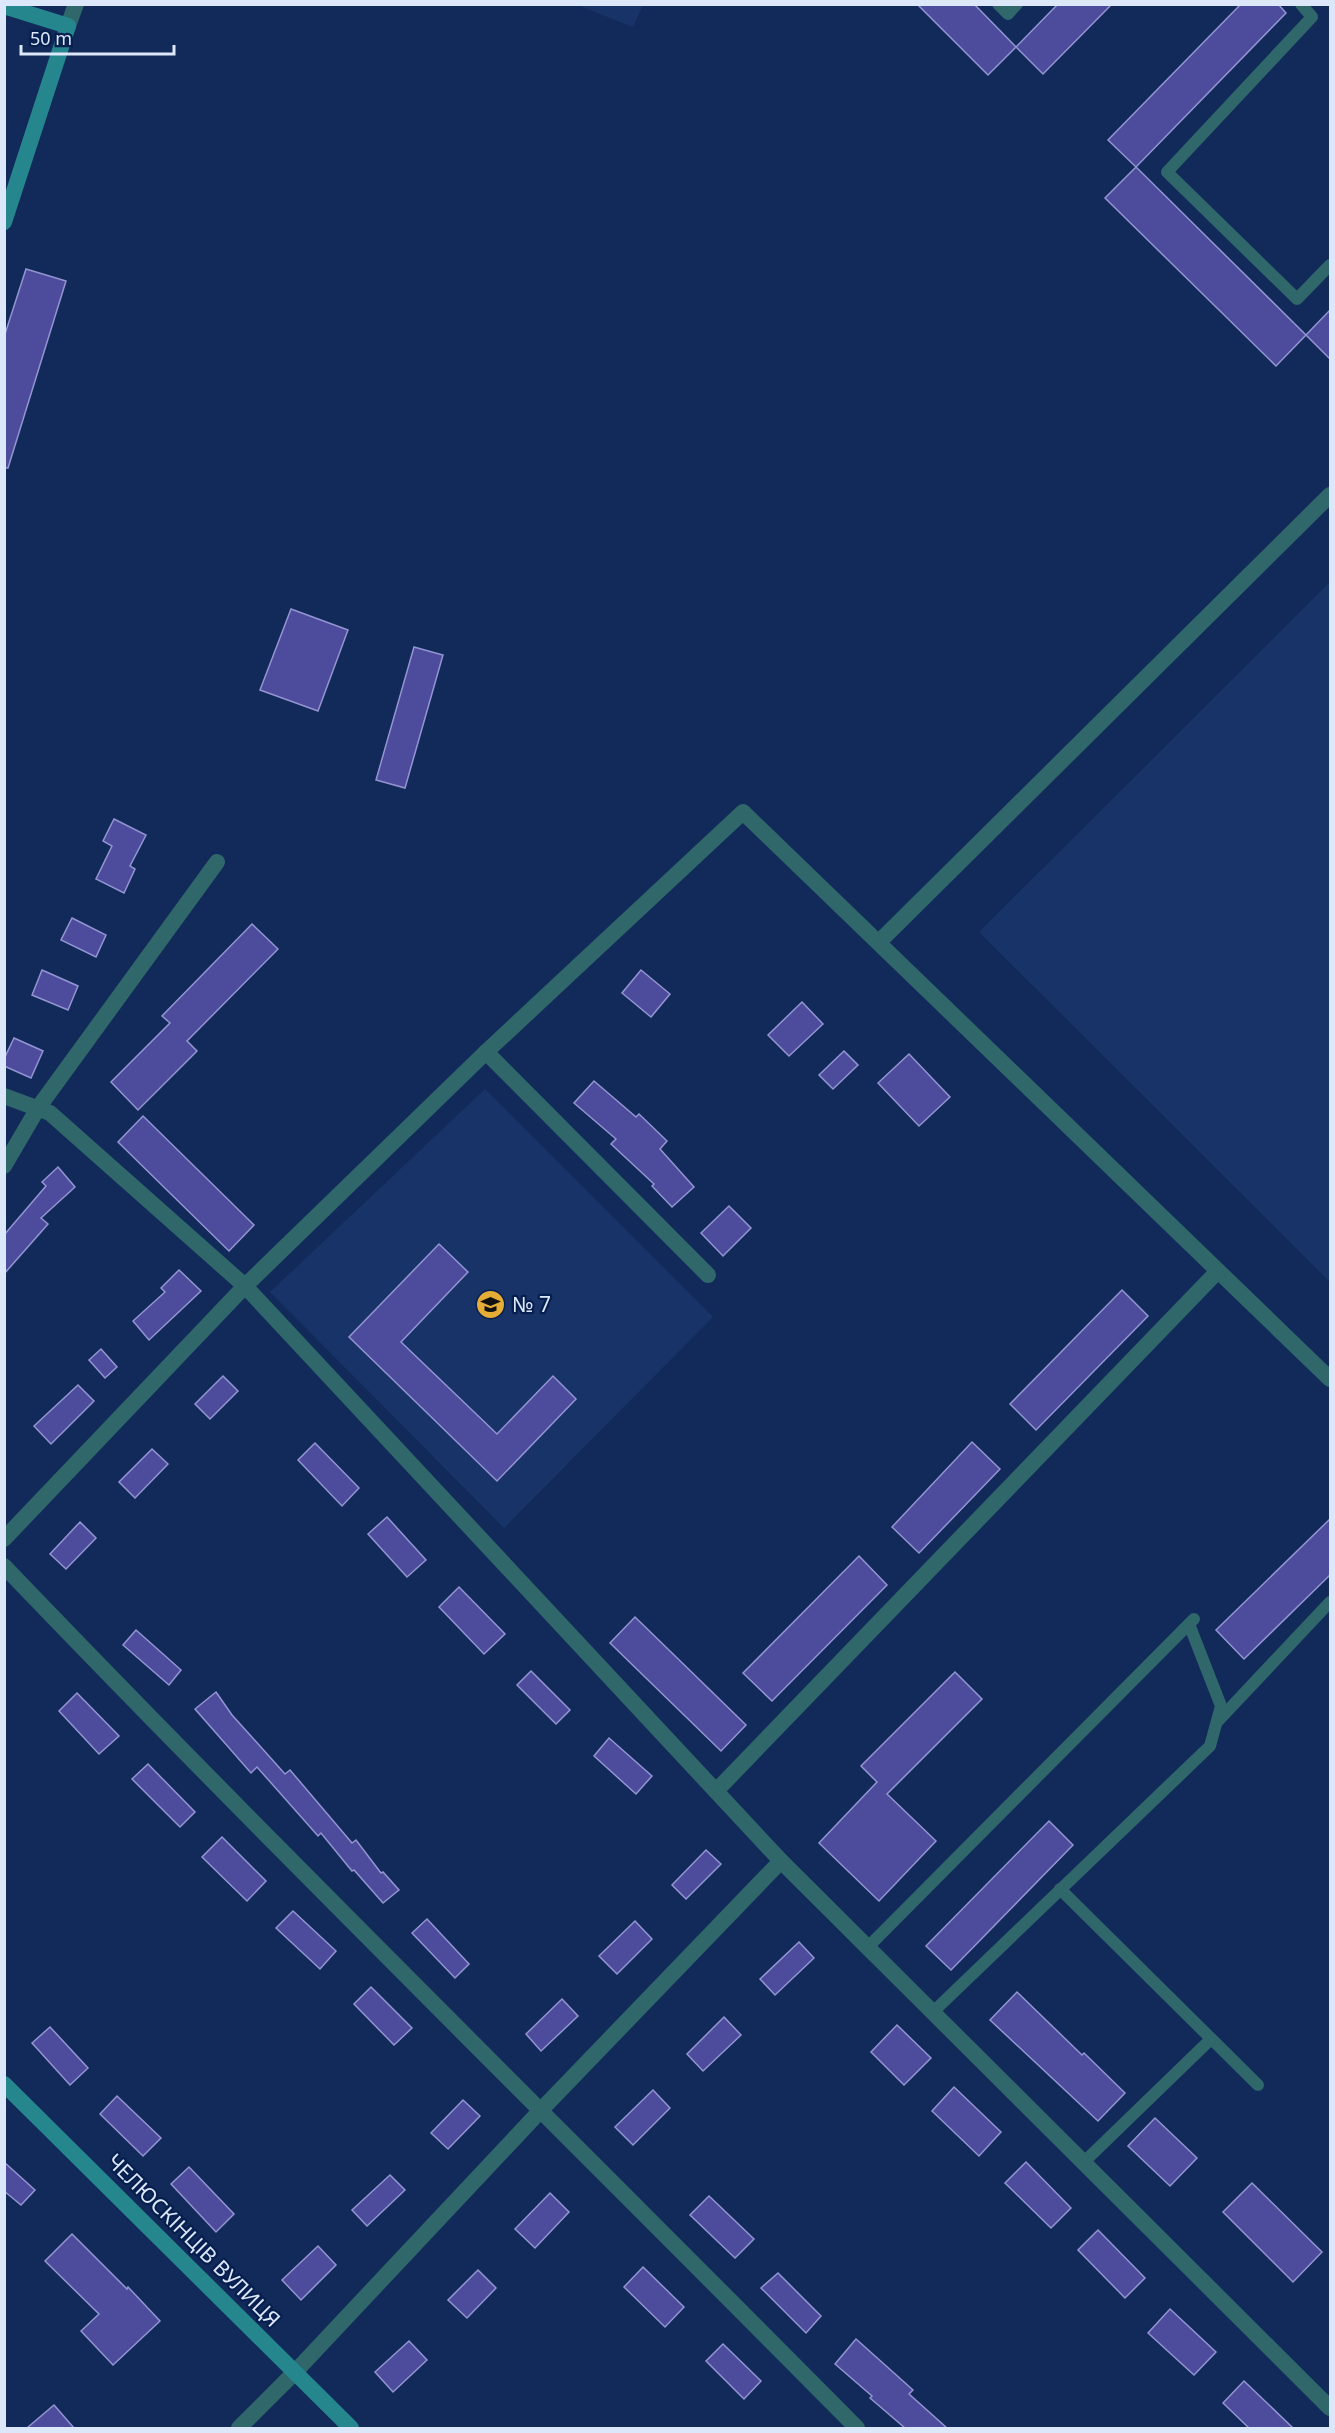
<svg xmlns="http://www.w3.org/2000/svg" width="1335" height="2433" font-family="'Noto Sans',sans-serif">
  <rect width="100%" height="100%" fill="#112a59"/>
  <g fill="#173368">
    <polygon points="577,5 643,4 643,5 633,27"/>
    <polygon points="1330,582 1330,1282 979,932"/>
    <polygon points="485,1089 713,1317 504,1528 270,1292"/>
  </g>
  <g fill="#4d4b9b" stroke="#9395d3" stroke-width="1.5">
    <polygon points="917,4 974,4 1016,47 988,75"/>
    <polygon points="1058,4 1112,4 1043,74 1016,47"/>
    <polygon points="1241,4 1278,4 1286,13 1136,167 1108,140"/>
    <polygon points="1136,167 1306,335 1276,366 1105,198"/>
    <polygon points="26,269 66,281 8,468 4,468 4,337"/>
    <polygon points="1330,310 1330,359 1306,335"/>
    <polygon points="291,609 348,630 318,711 260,690"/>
    <polygon points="414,647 443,655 405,788 376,780"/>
    <polygon points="114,819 146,835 130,866 135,869 124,893 96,879 112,846 103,841"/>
    <polygon points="72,918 106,935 96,957 61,940"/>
    <polygon points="252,924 278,949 187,1041 197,1051 138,1110 111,1082 170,1023 162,1016"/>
    <polygon points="42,970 78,986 68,1010 32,995"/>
    <polygon points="641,970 670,994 651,1017 622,993"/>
    <polygon points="802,1002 823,1024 789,1056 768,1035"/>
    <polygon points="14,1038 43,1051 31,1078 4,1066 4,1059"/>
    <polygon points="844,1051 858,1065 833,1089 819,1075"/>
    <polygon points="909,1054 950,1097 919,1126 878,1083"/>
    <polygon points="594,1081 636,1117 639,1114 667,1141 660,1149 694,1187 672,1207 652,1186 654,1184 611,1144 616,1139 574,1103"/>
    <polygon points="143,1116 254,1225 229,1251 118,1142"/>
    <polygon points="58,1167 75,1187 41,1218 48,1224 4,1274 4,1235 46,1186 42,1182"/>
    <polygon points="729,1206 751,1228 723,1256 701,1233"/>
    <polygon points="439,1244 468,1272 401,1342 497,1434 553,1376 576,1399 497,1481 349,1337"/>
    <polygon points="179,1270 201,1291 149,1340 133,1321 165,1292 161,1288"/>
    <polygon points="1122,1290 1148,1316 1036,1430 1010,1404"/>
    <polygon points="101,1349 117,1367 105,1378 89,1360"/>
    <polygon points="223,1376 238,1391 210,1419 195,1404"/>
    <polygon points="78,1385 94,1401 51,1444 34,1426"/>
    <polygon points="972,1442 1000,1469 919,1553 892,1527"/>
    <polygon points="315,1443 359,1488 342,1506 298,1460"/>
    <polygon points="152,1449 168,1464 135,1498 119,1482"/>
    <polygon points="387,1517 426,1560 407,1577 368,1534"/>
    <polygon points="1330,1519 1330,1575 1244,1659 1216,1630"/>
    <polygon points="80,1522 96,1538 66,1569 50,1554"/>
    <polygon points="859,1556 887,1585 772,1701 743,1673"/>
    <polygon points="459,1587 505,1634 484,1654 439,1607"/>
    <polygon points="635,1617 746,1725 721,1751 610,1643"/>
    <polygon points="136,1630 181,1670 169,1685 123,1645"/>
    <polygon points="531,1671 570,1710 556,1724 517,1685"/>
    <polygon points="955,1672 982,1699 887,1794 936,1841 879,1901 819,1843 877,1782 861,1766"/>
    <polygon points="216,1692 232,1715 285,1774 290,1770 352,1843 356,1840 381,1873 383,1872 399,1890 383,1903 354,1870 352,1871 321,1833 318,1836 257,1767 251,1773 195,1709"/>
    <polygon points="77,1693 119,1736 99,1754 59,1711"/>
    <polygon points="609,1738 652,1776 636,1794 594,1756"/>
    <polygon points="148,1764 195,1812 180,1827 132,1779"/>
    <polygon points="1049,1821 1073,1845 951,1970 926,1946"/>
    <polygon points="222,1837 266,1881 247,1901 202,1857"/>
    <polygon points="706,1850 721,1864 686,1899 672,1885"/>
    <polygon points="293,1911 336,1951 320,1969 276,1928"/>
    <polygon points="427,1919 469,1964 455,1978 412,1933"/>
    <polygon points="635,1921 652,1939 617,1974 599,1956"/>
    <polygon points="799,1942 814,1958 775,1995 760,1979"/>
    <polygon points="371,1987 412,2028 394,2045 354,2004"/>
    <polygon points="1017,1992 1082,2055 1084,2053 1125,2093 1098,2121 990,2020"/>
    <polygon points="562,1999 578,2016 541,2051 526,2034"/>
    <polygon points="724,2017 741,2035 703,2071 687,2054"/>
    <polygon points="897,2025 931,2058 904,2085 871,2052"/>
    <polygon points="50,2027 88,2068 70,2085 32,2043"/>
    <polygon points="954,2087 1001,2132 979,2156 932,2111"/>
    <polygon points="653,2090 670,2108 633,2145 615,2127"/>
    <polygon points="117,2096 161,2138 143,2156 100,2114"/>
    <polygon points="463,2100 480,2116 448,2149 431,2133"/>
    <polygon points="1155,2118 1197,2158 1170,2186 1128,2146"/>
    <polygon points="4,2162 35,2190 21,2205 4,2191"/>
    <polygon points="1026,2162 1071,2208 1051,2228 1005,2183"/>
    <polygon points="189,2167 234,2214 216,2232 171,2184"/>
    <polygon points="390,2175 405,2190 367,2226 352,2210"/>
    <polygon points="1252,2183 1322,2252 1293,2282 1223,2212"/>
    <polygon points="550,2193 569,2212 535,2248 515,2229"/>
    <polygon points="709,2196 754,2239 735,2258 690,2215"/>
    <polygon points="1098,2230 1145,2278 1125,2298 1078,2250"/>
    <polygon points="72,2234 127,2289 128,2287 160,2321 113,2365 81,2331 99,2314 45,2261"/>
    <polygon points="318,2246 336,2265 301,2300 282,2280"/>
    <polygon points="643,2267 684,2307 665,2327 624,2287"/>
    <polygon points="478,2270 496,2288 467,2318 448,2300"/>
    <polygon points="778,2273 821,2316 806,2333 761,2288"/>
    <polygon points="1170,2309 1216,2352 1194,2375 1148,2333"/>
    <polygon points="856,2339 913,2390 909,2394 947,2428 905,2428 870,2398 872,2396 835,2364"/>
    <polygon points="409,2341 427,2360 393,2392 375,2372"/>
    <polygon points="723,2344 761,2381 744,2399 706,2361"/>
    <polygon points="1244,2381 1267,2403 1293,2428 1249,2428 1223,2403"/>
    <polygon points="54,2405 74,2428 27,2428"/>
  </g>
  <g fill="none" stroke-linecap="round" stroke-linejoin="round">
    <g stroke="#30676a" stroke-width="12">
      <polyline points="998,4 1008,14 1017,4"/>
      <polyline points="1301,4 1312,17 1167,172 1297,299 1330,265"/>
      <polyline points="1218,1721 1330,1602"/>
      <polyline points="1060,1889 1258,2085"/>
      <polyline points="868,1947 1194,1619"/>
      <polyline points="933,2012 1210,1746 1221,1706 1189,1624"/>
      <polyline points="1084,2162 1211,2039"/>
    </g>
    <g stroke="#30676a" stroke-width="16">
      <polyline points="68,26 76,4"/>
      <polyline points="879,942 1330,495"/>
      <polyline points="486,1052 708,1275"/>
      <polyline points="4,1096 50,1113 245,1286 4,1539"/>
      <polyline points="4,1166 38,1108 217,862"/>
      <polyline points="1330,1379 743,812 486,1052 245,1286 781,1861 1330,2408"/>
      <path d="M4,1566C284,1858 573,2141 857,2428"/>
      <polyline points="716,1791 1218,1271"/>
      <polyline points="239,2428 295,2372 542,2109 781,1861"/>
    </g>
    <g stroke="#25868d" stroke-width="16">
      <polyline points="4,6 68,26 4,222"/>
      <polyline points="4,2084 351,2428"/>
    </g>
  </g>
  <defs>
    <symbol id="school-disc" viewBox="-11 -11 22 22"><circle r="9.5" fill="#e5ad36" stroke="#071f4e"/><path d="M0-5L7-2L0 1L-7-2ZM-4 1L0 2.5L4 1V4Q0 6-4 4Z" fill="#111"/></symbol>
  </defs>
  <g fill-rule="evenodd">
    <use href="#school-disc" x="474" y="1288" width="33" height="33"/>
  </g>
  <g text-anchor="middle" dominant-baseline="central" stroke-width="4.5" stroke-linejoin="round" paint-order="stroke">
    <g font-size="21" fill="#dce7f9" stroke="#071f4e" text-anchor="start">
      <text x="512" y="1304">№ 7</text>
    </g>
    <g font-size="21" fill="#dce7f9" stroke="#071f4e">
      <text transform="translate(194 2240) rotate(45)">ЧЕЛЮСКІНЦІВ ВУЛИЦЯ</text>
    </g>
  </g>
  <rect width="1335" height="2433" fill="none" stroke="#dce7f9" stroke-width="12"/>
  <path d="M21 45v9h153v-9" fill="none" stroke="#dce7f9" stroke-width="3"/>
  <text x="30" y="45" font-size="18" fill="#dce7f9" stroke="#071f4e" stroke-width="4.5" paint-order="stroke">50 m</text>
</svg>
